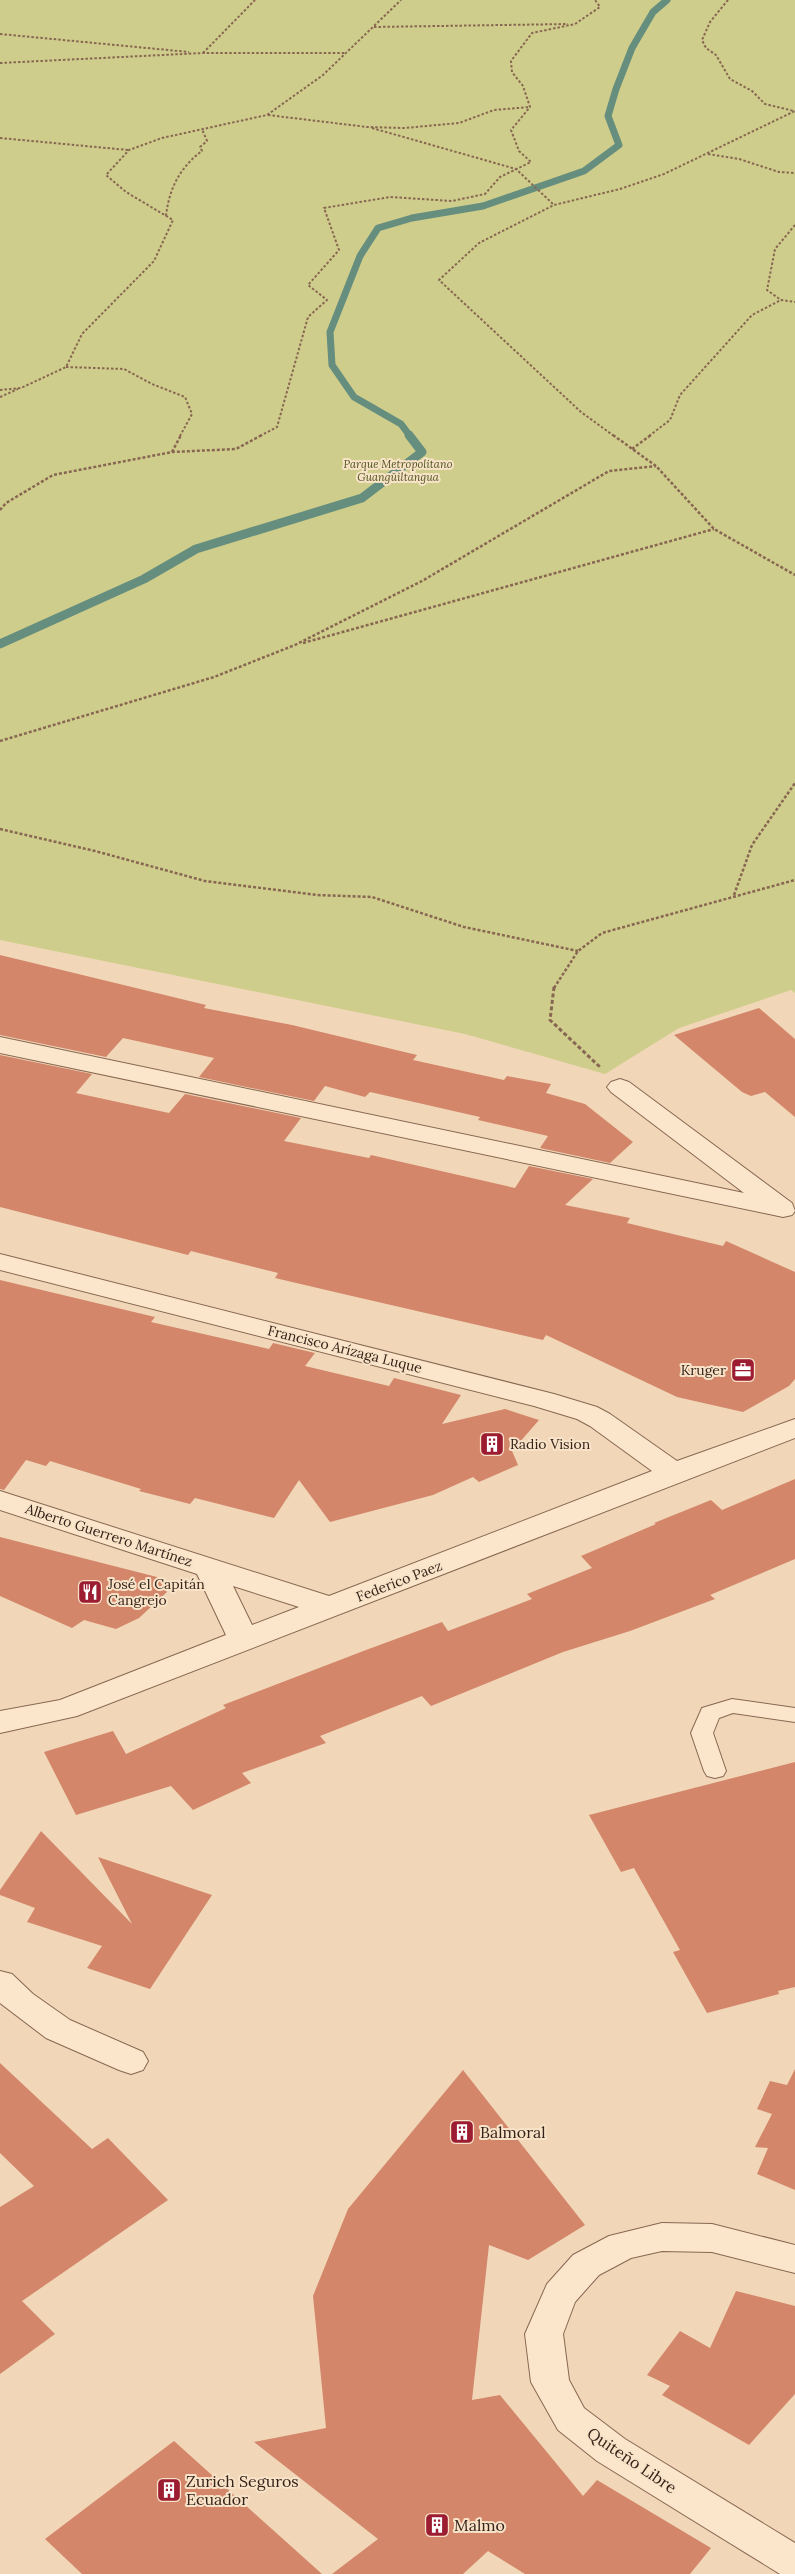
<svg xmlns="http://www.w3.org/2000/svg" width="795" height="2574" font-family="Lora,serif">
  <rect width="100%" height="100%" fill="#f1d7b8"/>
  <polygon fill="#cfcd8b" points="0,0 795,0 795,993 791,990 679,1028 605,1074 465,1034 0,940"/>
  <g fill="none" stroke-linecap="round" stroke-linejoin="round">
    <polyline stroke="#658e7e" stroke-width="7" points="410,436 401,424 354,397 332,365 330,332 360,256 378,228 412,218 483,206 584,171 619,145 608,116 616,89 632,48 653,12 667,0"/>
    <polyline stroke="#658e7e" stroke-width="9" points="0,644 144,579 196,549 362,498 422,452 409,435"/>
  </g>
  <g fill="#d3866a">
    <polygon points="0,955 206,1005 204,1008 292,1025 417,1055 413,1060 504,1080 507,1076 551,1084 546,1093 585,1104 633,1142 610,1163 540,1148 548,1136 478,1120 480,1117 370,1092 365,1097 325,1086 314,1101 199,1077 214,1058 123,1038 106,1057 0,1035"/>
    <polygon points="759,1008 795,1039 795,1117 765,1092 751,1096 742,1092 674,1035"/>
    <polygon points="0,1055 92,1074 76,1093 169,1113 185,1094 301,1118 284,1141 369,1158 371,1155 515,1188 529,1166 593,1179 565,1205 630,1218 627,1223 723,1246 726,1241 795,1272 795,1379 789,1386 743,1412 677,1397 546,1335 543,1340 339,1293 275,1278 278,1273 191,1251 188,1255 0,1207"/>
    <polygon points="0,1280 155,1317 151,1322 269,1349 273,1343 315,1353 305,1366 389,1386 394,1378 461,1395 442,1424 505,1409 539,1420 512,1451 518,1465 479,1482 473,1477 433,1495 330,1522 299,1480 274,1518 195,1498 190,1504 139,1491 141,1489 50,1461 46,1466 26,1460 4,1490 0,1489"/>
    <polygon points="795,1479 795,1559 710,1595 715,1599 630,1631 563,1652 431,1706 422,1696 320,1736 326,1743 242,1773 251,1783 193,1810 171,1786 76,1815 44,1752 113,1731 126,1754 226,1708 223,1705 366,1650 442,1622 448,1631 532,1599 527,1594 592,1568 581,1556 656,1524 654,1523 711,1500 722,1510"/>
    <polygon points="0,1537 157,1577 167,1592 139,1618 116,1629 84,1620 72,1628 0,1596"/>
    <polygon points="795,1762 795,1987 778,1991 779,1994 707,2013 673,1952 680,1950 634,1868 621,1872 589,1815"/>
    <polygon points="41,1831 132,1924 98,1857 212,1895 150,1989 87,1968 102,1946 27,1922 35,1908 0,1895 0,1890"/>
    <polygon points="0,2063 92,2149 108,2138 168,2200 22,2301 55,2334 0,2374 0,2207 34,2186 0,2153"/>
    <polygon points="795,2069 795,2190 757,2174 768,2148 755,2147 772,2114 757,2109 770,2081 787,2085"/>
    <polygon points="463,2070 585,2225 528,2260 489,2245 472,2400 500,2395 583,2496 597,2480 711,2548 690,2574 525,2574 488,2551 463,2574 332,2574 378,2539 254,2442 326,2428 313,2296 348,2209"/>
    <polygon points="736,2291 795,2306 795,2394 749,2445 662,2395 670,2386 647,2375 680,2331 710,2348"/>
    <polygon points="174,2441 322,2574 82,2574 45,2539"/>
  </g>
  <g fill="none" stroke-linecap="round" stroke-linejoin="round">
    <defs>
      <polygon id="lane" points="732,1699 795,1708 795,1722 733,1713 719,1718 713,1733 726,1771 723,1776 715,1778 707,1776 704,1771 691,1733 702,1708"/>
      <g id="street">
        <polygon points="0,1037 744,1193 611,1092 607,1087 611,1082 620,1079 629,1082 792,1203 795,1211 792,1215 783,1217 0,1053"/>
        <path d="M0,1254L554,1394L597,1407L610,1414L677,1461L795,1419V1438L77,1716L0,1733V1711L60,1700L226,1635L197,1574L0,1510V1491L329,1596L652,1471L590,1426L577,1419L534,1406L0,1270ZM233,1586L299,1607L252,1625Z"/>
        <polygon points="0,1971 12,1974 33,1994 70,2020 143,2052 148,2061 143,2070 131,2074 119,2070 46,2038 0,2003"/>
        <polygon points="662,2223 712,2224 795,2245 795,2273 712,2252 662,2251 631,2258 599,2275 575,2302 563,2334 569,2380 584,2408 625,2439 795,2543 795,2574 780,2574 597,2461 558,2430 531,2382 525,2334 547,2284 573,2255 609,2236"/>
      </g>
    </defs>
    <use href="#lane" stroke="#886752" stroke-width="2"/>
    <use href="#street" stroke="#886752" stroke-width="2"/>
    <g stroke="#886752" stroke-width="2" stroke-dasharray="2.5 2" stroke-linecap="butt">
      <polyline points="728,0 710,22 702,40 706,48 716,55 730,79 752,91 765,104 794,111"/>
      <polyline points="374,27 568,24"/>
      <polyline points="0,34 189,52"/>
      <polyline points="203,53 255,0"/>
      <polyline points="0,63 203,53 346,53"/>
      <polyline points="268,115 367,127 405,128 459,123 494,110 530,107"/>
      <polyline points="372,128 516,169 554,205"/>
      <polyline points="0,138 128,150"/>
      <polyline points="708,154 739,159 779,172 795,173"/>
      <path d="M166,216C169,189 180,167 202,151L200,147L207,141L202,129"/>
      <polyline points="795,225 775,249 767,290 781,300 795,302"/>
      <polyline points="66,367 124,369 152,384 185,397 192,414 180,436"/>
      <polyline points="0,390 21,388 66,367 82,334 154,261 173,220 126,192 106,175 129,150 162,138 267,115 323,75 401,0"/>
      <polyline points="0,397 18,389"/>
      <polyline points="260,436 277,427 308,317 327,300 308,285 339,250 324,208 390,197 452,201 485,194 500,177 531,162 519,151 511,130 530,107 523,86 512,72 511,61 532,33 575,24 600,7 595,0"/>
      <polyline points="614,436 581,412 439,280 479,243 554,205 620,189 664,174 795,111"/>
      <polyline points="649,436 670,420 680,395 752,315 781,300"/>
    </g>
    <g stroke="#886752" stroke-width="2.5" stroke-dasharray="3 2" stroke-linecap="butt">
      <polyline points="613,435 656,466 714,529 795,575"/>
      <polyline points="632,449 651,435"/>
      <polyline points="172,452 181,435"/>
      <polyline points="0,510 6,503 53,475 172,452 236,449 262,435"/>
      <polyline points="303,643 714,529"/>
      <polyline points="0,741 214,677 295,645 422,581 609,471 656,466"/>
      <polyline points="0,829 95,851 205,881 317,895 372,897 464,927 578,951"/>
      <polyline points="734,895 752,845 795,783"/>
      <polyline points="554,988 578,951 602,933 795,880"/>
    </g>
    <polyline stroke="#886752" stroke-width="3" stroke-dasharray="4 2.5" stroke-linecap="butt" points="554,987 550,1020 600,1067"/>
    <use href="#lane" fill="#fce6cb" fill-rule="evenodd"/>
    <use href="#street" fill="#fce6cb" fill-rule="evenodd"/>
  </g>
  <defs>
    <symbol id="office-square" viewBox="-11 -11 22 22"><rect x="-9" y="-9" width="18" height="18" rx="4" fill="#9c1d31" stroke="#f8e3c8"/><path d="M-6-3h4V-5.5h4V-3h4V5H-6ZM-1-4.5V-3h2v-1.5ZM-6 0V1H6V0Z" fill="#fff"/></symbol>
    <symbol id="building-square" viewBox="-11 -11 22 22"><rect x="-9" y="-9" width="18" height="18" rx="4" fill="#9c1d31" stroke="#f8e3c8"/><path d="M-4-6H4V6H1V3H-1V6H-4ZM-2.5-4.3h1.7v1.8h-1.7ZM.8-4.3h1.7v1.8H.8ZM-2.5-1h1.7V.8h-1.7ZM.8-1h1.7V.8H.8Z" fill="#fff"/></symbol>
    <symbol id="restaurant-square" viewBox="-11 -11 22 22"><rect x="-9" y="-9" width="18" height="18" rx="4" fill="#9c1d31" stroke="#f8e3c8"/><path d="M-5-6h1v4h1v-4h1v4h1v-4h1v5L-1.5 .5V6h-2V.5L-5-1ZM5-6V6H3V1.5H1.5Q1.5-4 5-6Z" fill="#fff"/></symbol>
  </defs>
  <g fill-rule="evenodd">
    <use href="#office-square" x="729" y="1356" width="28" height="28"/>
    <use href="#building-square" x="478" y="1430" width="28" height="28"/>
    <use href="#restaurant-square" x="76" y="1578" width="28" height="28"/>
    <use href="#building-square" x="448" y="2118" width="28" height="28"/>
    <use href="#building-square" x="155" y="2476" width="28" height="28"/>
    <use href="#building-square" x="423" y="2511" width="28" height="28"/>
  </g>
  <g text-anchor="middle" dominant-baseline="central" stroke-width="4" stroke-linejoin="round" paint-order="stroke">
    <g font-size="11" font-style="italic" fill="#4e541d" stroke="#f8e3c8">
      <text x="398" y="464">Parque Metropolitano<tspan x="398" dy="13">Guangüiltangua</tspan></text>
    </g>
    <g font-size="14" fill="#352219" stroke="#f8e3c8">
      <text transform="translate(345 1349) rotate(14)">Francisco Arízaga Luque</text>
      <text transform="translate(109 1535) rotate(18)">Alberto Guerrero Martínez</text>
      <text transform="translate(399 1581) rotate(-21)">Federico Paez</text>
    </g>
    <g font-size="14" fill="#352219" stroke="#f8e3c8" text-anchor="start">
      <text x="726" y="1370" text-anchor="end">Kruger</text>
      <text x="510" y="1444">Radio Vision</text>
      <text x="108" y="1584">José el Capitán<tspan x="108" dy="16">Cangrejo</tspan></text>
    </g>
    <g font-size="16" fill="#352219" stroke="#f8e3c8" text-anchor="start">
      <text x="480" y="2132">Balmoral</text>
      <text x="186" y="2481">Zurich Seguros<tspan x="186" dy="18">Ecuador</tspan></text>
      <text x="454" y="2525">Malmo</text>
    </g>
    <g font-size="16" fill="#352219" stroke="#f8e3c8">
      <text transform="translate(632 2460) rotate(34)">Quiteño Libre</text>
    </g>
  </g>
</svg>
